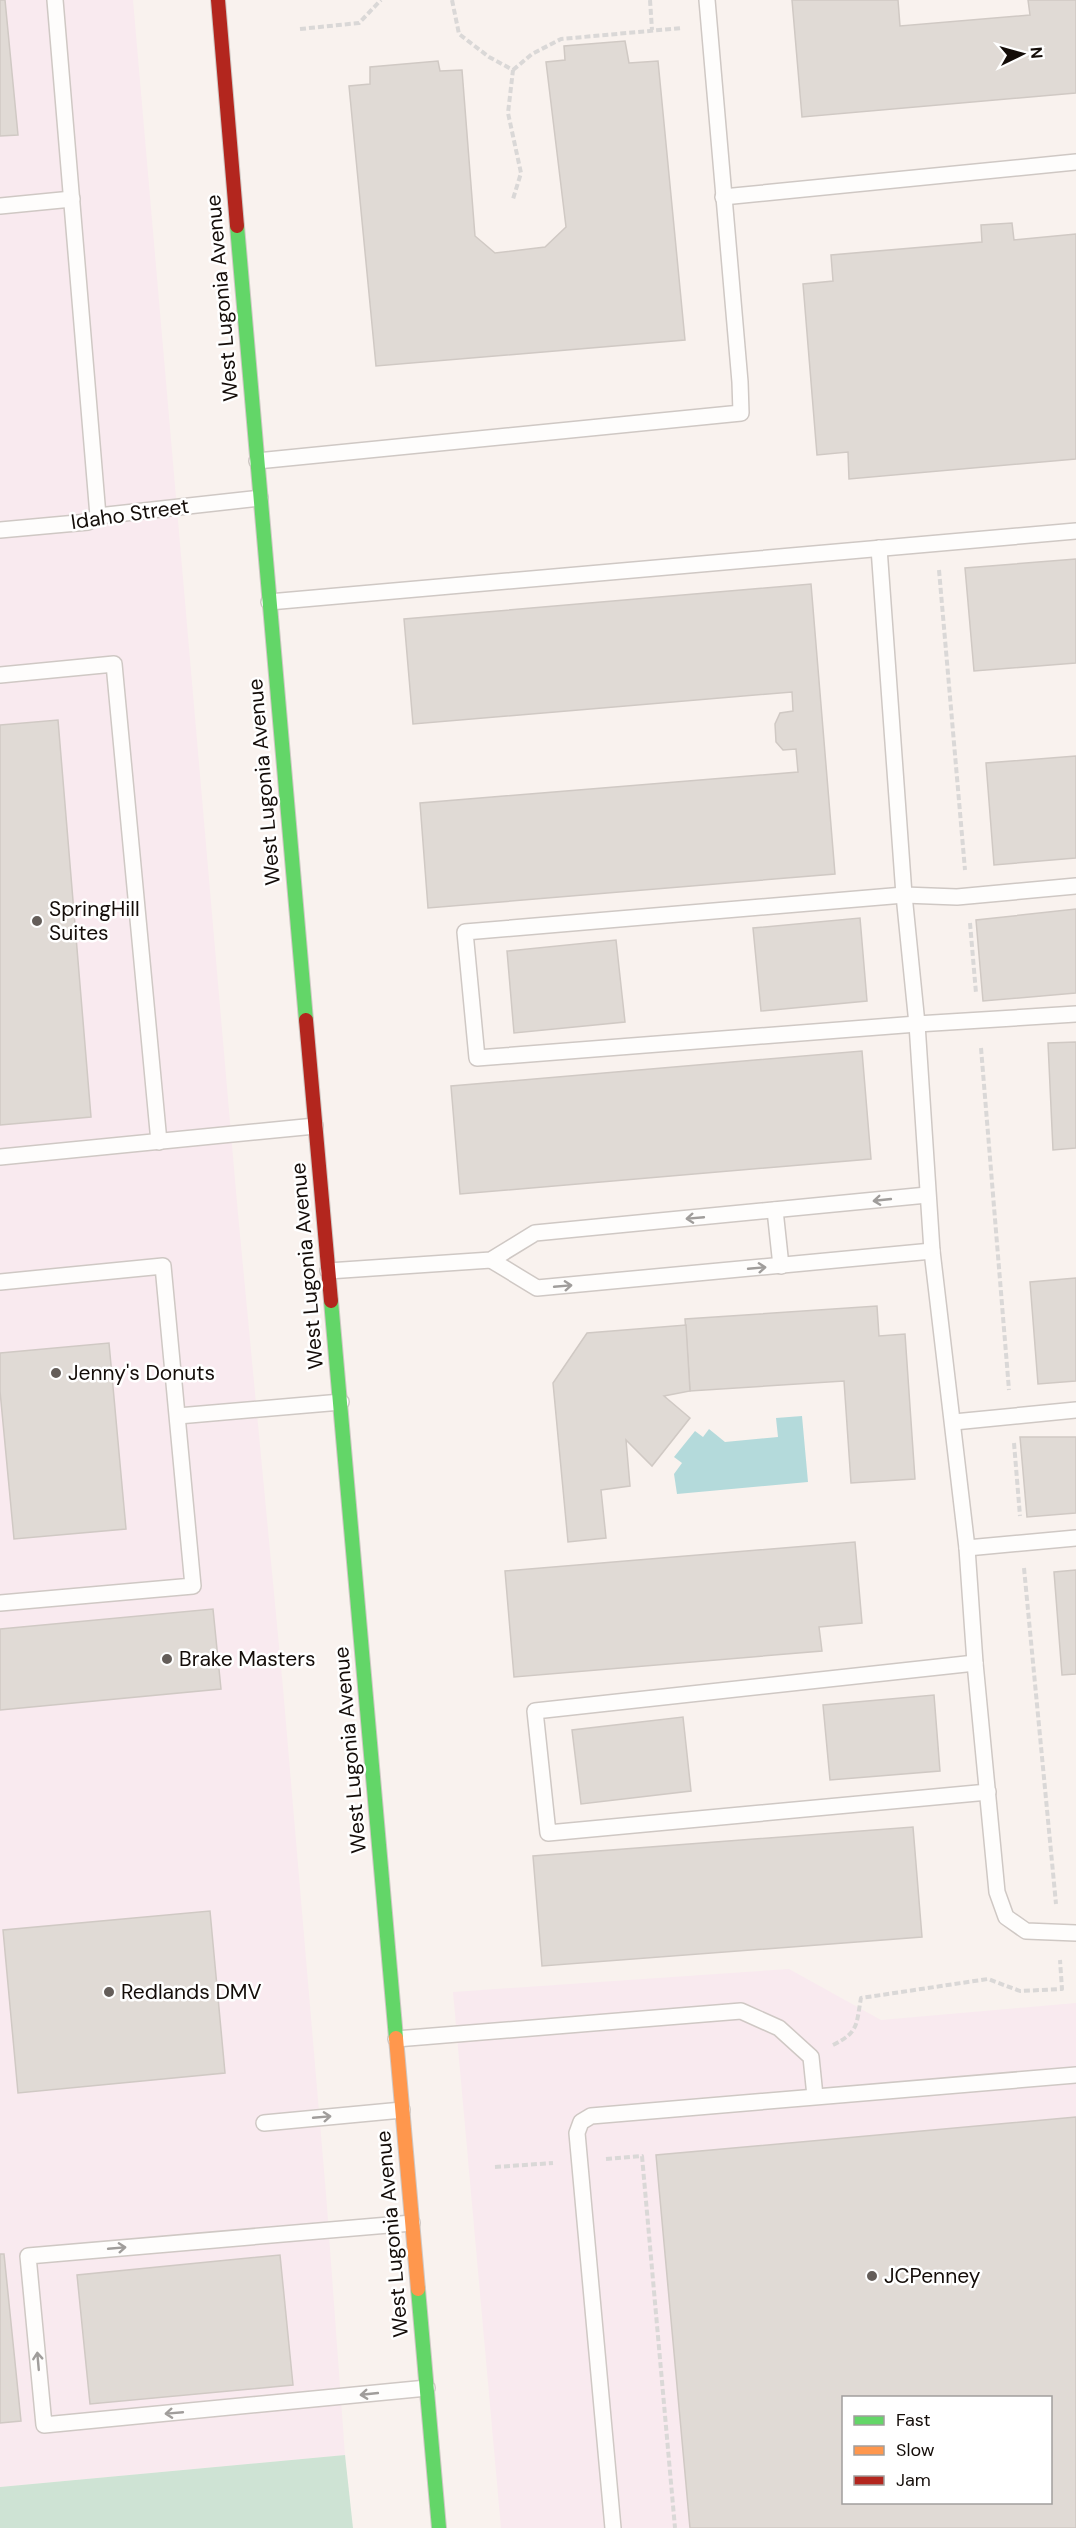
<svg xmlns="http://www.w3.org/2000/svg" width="1076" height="2528" font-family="'DM Sans',sans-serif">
  <rect width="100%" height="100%" fill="#f9f2ee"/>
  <g fill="#f9eaef" fill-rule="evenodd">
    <polygon points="0,0 133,0 237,1203 283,1688 326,2194 345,2455 0,2487"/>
    <path d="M789,1969L881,2020L1076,2003V2528H501L453,1992ZM844,2398H1050V2502H844Z"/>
  </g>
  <polygon fill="#cee3d4" points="345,2455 353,2528 0,2528 0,2487"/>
  <polygon fill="#b4dadb" points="802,1416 808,1482 677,1494 674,1474 682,1463 674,1457 695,1431 703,1437 709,1429 725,1442 778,1437 776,1418"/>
  <g fill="#e0dad5" stroke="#d0c9c4" stroke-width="1.5" fill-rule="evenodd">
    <polygon points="0,0 5,0 18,135 0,136"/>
    <polygon points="792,0 898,0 900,26 1030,15 1028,0 1076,0 1076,93 802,117"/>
    <polygon points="625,41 629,63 658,61 685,340 376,366 349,86 370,84 370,67 438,61 440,71 462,70 475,236 495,253 545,247 566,227 546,62 565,60 564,46"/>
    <polygon points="1012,223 1014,240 1076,234 1076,459 849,479 848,452 817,455 803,284 833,281 831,255 982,242 981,225"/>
    <polygon points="1076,559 1076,663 974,671 965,568"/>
    <polygon points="811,584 835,874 428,908 420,803 798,772 796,749 783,750 776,742 775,724 780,713 793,711 792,692 413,724 404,619"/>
    <polygon points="58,720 91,1117 0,1125 0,725"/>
    <polygon points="1076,756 1076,858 994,865 986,763"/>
    <polygon points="1076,909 1076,993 983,1001 976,920"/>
    <polygon points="860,918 867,1001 761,1011 753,928"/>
    <polygon points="616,940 625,1022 514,1033 507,951"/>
    <polygon points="1076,1042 1076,1148 1053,1150 1048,1043"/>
    <polygon points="862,1051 871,1159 460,1194 451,1086"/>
    <polygon points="1076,1278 1076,1381 1038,1384 1030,1282"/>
    <polygon points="877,1306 879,1336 905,1334 915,1479 851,1483 844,1381 690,1391 685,1319"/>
    <polygon points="686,1325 690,1391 664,1396 690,1418 652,1466 626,1440 630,1486 601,1490 606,1538 568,1542 553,1383 587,1333"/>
    <polygon points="109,1343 126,1529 14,1539 0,1391 0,1353"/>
    <polygon points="1020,1437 1076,1437 1076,1513 1027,1517"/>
    <polygon points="855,1542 862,1623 819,1627 822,1651 514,1677 505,1571"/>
    <polygon points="1076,1570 1076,1674 1062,1675 1054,1572"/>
    <polygon points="213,1609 221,1689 0,1710 0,1629"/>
    <polygon points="934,1695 940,1771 830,1780 823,1705"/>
    <polygon points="683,1717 691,1791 581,1804 572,1730"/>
    <polygon points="913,1827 922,1937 542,1966 533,1856"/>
    <polygon points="210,1911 225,2073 18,2093 3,1930"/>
    <path d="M1076,2117V2528H690L656,2155ZM844,2398H1050V2502H844Z"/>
    <polygon points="0,2254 4,2254 21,2421 0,2423"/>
    <polygon points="280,2255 293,2385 90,2404 77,2275"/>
  </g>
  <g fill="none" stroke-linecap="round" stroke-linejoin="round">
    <defs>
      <g id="lane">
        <polyline points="55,0 98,516"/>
        <polyline points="723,197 1076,162"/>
        <polyline points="0,206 72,199"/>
        <polyline points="257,461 741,413 740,382 707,0"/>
        <polyline points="0,530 88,522 98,516 260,498"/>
        <polyline points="879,548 904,895 917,1024 932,1251 967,1548 975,1663 997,1892 1006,1917 1026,1931 1076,1933"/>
        <polyline points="269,602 1076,531"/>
        <polyline points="0,675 114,664 159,1142"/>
        <polyline points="1076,886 957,897 904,895 465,932 477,1058 917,1024 1076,1014"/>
        <polyline points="0,1157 315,1126"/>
        <polyline points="775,1210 781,1266"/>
        <polyline points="491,1260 537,1288 932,1251"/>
        <polyline points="328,1271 491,1260 535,1233 927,1195"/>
        <polyline points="0,1282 163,1266 193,1586 0,1603"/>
        <polyline points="178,1416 341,1402"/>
        <polyline points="954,1422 1076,1410"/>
        <polyline points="967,1548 1076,1538"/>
        <polyline points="975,1663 535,1711 548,1833 988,1792"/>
        <polyline points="396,2039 741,2011 779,2028 811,2057 815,2096"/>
        <polyline points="264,2123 402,2110"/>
        <polyline points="412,2223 28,2256 44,2425 427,2388"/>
        <polyline points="613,2528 577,2133 581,2122 591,2116 1076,2075"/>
      </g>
      <g id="fast">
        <polyline points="237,226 306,1020"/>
        <polyline points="331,1301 396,2038"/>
        <polyline points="418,2289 439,2528"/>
      </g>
      <polyline id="slow" points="396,2038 418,2289"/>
      <g id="jam">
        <polyline points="218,0 237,226"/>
        <polyline points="306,1020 331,1301"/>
      </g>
    </defs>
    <use href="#lane" stroke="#cfc8c4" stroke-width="18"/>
    <use href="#fast" stroke="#cfc8c4" stroke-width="16"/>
    <use href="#slow" stroke="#cfc8c4" stroke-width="16"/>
    <use href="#jam" stroke="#cfc8c4" stroke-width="16"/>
    <g stroke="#dad8d7" stroke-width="4" stroke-dasharray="6 3" stroke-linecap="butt">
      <polyline points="452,0 459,34 489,57 513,70 508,113 521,173 513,199"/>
      <polyline points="650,0 652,30"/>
      <polyline points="300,29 359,23 381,0"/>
      <polyline points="513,70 532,54 561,39 682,28"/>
      <polyline points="939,570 965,870"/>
      <polyline points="970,923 976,993"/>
      <polyline points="981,1048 1009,1390"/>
      <polyline points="1014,1443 1020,1516"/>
      <polyline points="1024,1568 1056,1904"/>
      <path d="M833,2045C859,2032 856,2025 861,1998L988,1979L1020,1991L1062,1989L1060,1960"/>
      <polyline points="606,2159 642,2156 675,2528"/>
      <polyline points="495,2167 553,2163"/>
    </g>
    <use href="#lane" stroke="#fefdfc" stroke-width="15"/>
    <use href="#fast" stroke="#63d668" stroke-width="14"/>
    <use href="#slow" stroke="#ff974d" stroke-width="14"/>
    <use href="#jam" stroke="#b3261e" stroke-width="14"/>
  </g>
  <defs><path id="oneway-shaft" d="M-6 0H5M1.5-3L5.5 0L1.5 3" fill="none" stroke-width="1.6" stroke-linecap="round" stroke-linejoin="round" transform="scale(1.5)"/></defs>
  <g stroke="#a09d9b">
    <use href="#oneway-shaft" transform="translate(882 1200) rotate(174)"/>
    <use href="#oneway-shaft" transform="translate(695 1218) rotate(175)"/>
    <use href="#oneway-shaft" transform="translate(757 1268) rotate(-5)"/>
    <use href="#oneway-shaft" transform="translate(563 1286) rotate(-5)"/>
    <use href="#oneway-shaft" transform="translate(322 2117) rotate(-5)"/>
    <use href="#oneway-shaft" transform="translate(117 2248) rotate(-5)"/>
    <use href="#oneway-shaft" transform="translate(38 2361) rotate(-95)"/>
    <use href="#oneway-shaft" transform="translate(369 2394) rotate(174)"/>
    <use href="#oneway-shaft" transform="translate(174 2413) rotate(175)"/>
  </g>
  <g fill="#645d59" stroke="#fff" stroke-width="2">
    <circle cx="37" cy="921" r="6"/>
    <circle cx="56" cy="1373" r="6"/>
    <circle cx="167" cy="1659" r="6"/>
    <circle cx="109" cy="1992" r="6"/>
    <circle cx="872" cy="2276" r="6"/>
  </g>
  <g text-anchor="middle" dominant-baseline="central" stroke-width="5" stroke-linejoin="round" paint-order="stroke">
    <g font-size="21" fill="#140d09" stroke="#fff">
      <text transform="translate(222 298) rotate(-95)">West Lugonia Avenue</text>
      <text transform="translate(130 514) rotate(-8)">Idaho Street</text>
      <text transform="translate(264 782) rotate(-95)">West Lugonia Avenue</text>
      <text transform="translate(307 1266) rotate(-95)">West Lugonia Avenue</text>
      <text transform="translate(350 1750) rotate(-95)">West Lugonia Avenue</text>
      <text transform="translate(392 2234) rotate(-95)">West Lugonia Avenue</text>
    </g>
    <g font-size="21" fill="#140d09" stroke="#fff" text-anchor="start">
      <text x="49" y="909">SpringHill<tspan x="49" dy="24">Suites</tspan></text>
      <text x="68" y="1373">Jenny's Donuts</text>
      <text x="179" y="1659">Brake Masters</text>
      <text x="121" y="1992">Redlands DMV</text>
      <text x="884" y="2276">JCPenney</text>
    </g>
  </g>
  <rect x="842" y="2396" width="210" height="108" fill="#ffffff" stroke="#a19e9d" stroke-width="1.5"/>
  <rect x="854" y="2416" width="30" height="9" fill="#63d668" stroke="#a19e9d" stroke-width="1.5"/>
  <text x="896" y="2426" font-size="18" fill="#140d09">Fast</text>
  <rect x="854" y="2446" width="30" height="9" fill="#ff974d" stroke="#a19e9d" stroke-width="1.5"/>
  <text x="896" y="2456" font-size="18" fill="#140d09">Slow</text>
  <rect x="854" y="2476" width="30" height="9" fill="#b3261e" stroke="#a19e9d" stroke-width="1.5"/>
  <text x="896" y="2486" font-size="18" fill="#140d09">Jam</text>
  <g transform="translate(1022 54) rotate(85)" stroke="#ffffff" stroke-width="4.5" paint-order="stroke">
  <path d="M0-4.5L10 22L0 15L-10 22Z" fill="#140d09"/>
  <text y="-9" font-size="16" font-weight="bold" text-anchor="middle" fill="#140d09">N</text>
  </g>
</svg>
